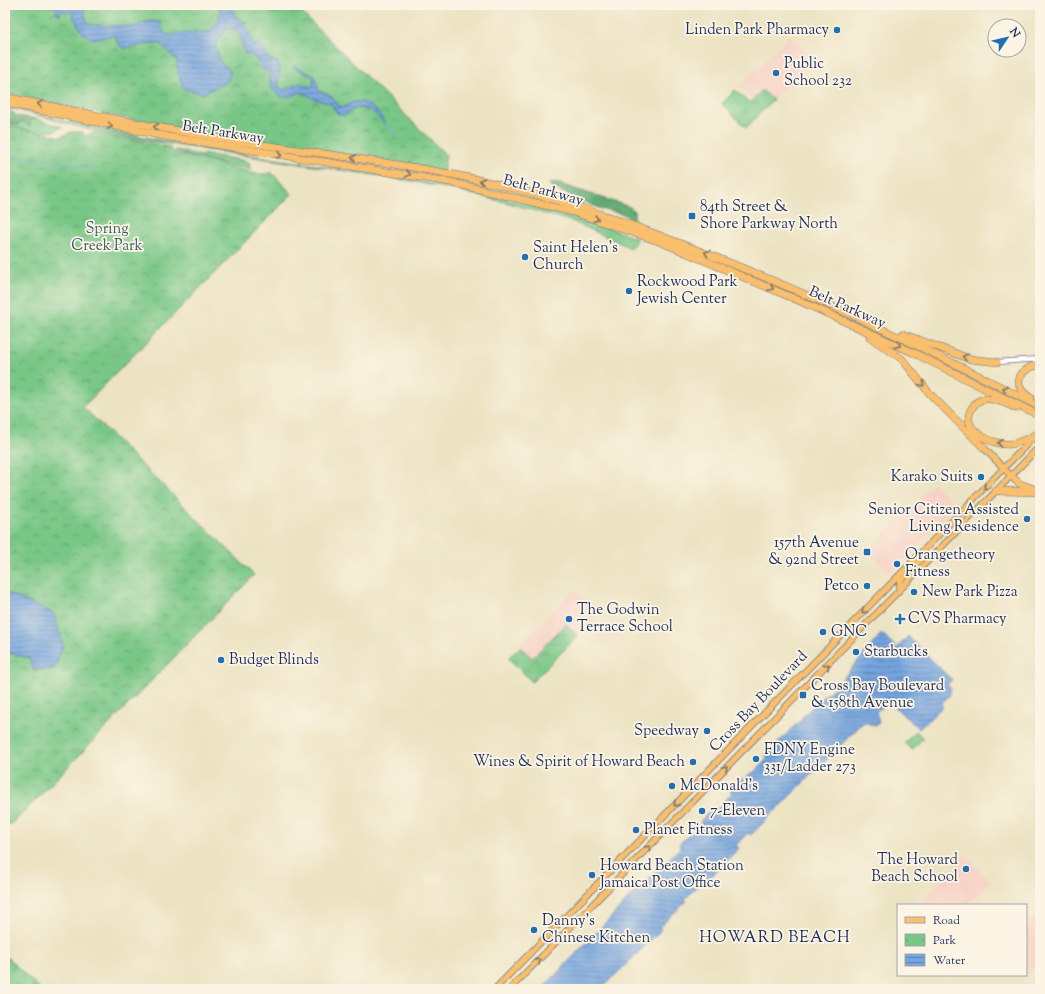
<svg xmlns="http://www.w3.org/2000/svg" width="1045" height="994" font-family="'Sorts Mill Goudy',serif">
  <defs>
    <pattern id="forest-crowns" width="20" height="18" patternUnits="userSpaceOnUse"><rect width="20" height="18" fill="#62ac73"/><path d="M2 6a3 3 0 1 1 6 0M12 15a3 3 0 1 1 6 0" fill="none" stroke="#508c62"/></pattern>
    <pattern id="park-crowns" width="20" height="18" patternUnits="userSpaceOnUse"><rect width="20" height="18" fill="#79c786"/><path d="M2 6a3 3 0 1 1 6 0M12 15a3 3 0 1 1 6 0" fill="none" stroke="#62a271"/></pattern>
    <pattern id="water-rules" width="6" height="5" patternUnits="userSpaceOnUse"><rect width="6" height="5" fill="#74a4de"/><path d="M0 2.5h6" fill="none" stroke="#5e86b7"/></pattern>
  </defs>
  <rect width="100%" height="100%" fill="#fcf5e5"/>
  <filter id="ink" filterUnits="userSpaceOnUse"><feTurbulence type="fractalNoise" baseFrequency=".025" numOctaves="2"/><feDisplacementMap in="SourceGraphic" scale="8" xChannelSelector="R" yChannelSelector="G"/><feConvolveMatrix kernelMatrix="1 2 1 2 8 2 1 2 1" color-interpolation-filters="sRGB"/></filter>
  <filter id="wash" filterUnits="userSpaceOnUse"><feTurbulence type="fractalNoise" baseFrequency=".012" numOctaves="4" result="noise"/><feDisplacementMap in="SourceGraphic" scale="16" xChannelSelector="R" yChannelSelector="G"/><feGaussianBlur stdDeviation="0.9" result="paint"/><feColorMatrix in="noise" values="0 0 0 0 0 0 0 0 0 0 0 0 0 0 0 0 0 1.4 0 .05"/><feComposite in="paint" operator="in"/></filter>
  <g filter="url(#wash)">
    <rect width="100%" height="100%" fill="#ece3c2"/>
    <g fill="#f6d2c5">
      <polygon points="789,35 814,59 773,100 762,90 752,100 739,87"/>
      <polygon points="934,483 957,506 890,574 868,551"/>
      <polygon points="574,590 599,615 578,636 566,624 532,658 519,645"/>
      <polygon points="965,856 991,881 967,905 918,905"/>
      <polygon points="1040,911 1040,962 1025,977 1023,975 1026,975 1026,926"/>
    </g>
    <g fill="#79c786" stroke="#4a7b72">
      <path d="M5,106C84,126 163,142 244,154C377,175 509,189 636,238V243L631,248L574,222L508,203L458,191L411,181L143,140L79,127Z"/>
      <polygon points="36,119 62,127 53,131 41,132 42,138 5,135 5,122 18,125 22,120 30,126 31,120"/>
      <polygon points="175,150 193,153 201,156 204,154 246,161 250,163 249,167 253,170 187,155"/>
      <polygon points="916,731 923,738 912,750 904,743"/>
    </g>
    <g fill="url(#forest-crowns)" stroke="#3e6e68">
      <polygon points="5,110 13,112 17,116 36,119 31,120 30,126 22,121 18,125 5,122"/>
      <polygon points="549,183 557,183 630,207 634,211 635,222 630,221 628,217 623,214 601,209 551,187"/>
    </g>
    <g fill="url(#park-crowns)" stroke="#4a7b72">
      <polygon points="5,5 294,5 446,155 443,173 225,139 5,93"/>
      <polygon points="735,90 749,103 762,90 773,100 746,128 722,104"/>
      <path d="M5,125C24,130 42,132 61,137L71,132H82L86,136L94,132L169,147L174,152L183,155L213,162L256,174H267L271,172L292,194L83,407L254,575L25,811L5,829V652L29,658L54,614L5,592Z"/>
      <polygon points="566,624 578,636 532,682 508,658 520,647 532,658"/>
      <polygon points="5,955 40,989 5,989"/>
    </g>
    <g fill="url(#water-rules)" stroke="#486a9e">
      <path d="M45,5H92L84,11C85,14 86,20 88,23C90,26 128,25 135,27C143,21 150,20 160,22L163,31L167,35L211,31L219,19L220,7L218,5H232L234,15L246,23L252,43L255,45L260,44L263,47L268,59L278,62L280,73L278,86L283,90L300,83L309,87L313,86V77L294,68L293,66L314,75L319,91L331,96L339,106L344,107C349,105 351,102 356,102C369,100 381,114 386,125C372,113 377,110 356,108L344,116L338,114L330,103L317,100L301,92C296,94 290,97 285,97C273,96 267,81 270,72L262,69L256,58L244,53C241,42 241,25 226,29L215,45L220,62L231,71L227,82L203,93L184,89L178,73L177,61L161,44L154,43L125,48L120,46L116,40V35L93,39L83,34L73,17L75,12H66L61,9L60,16L56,12L57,8Z"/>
      <polygon points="5,592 54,614 63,645 54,669 34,670 29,658 5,652"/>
      <path d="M882,633L897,648L908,636L952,680L947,684L951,689L949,696L941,704L943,706L919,729L890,703L887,702L876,712L879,722L876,726L864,722L751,835L748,833L736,845L739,848L704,884L701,883L685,899L687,901L659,927L661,930L601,989H542L635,892L681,847L679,844L702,824L700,822C709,810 710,813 718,808C723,804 727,798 732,793L730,791L742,779L744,782L746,780L745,778L752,772L753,773L768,758L765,755L802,719V717L822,697C832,694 872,644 882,633Z"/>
    </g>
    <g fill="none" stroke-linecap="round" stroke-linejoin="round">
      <g stroke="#74a4de" stroke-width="1">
        <polyline points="386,125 399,136"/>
        <path d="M5,157L8,159C23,154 77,165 94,170"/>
      </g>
    </g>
  </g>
  <g filter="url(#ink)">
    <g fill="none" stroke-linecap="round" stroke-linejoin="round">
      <defs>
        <polyline id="tertiary" points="997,362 1040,359"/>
        <g id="primary">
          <polyline points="984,448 1011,476"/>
          <polyline points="899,590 900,581 925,555"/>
          <polyline points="495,989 1040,431"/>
          <polyline points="510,989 1040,446"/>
        </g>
        <g id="motorway">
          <path d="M5,97C78,112 151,127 225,139C322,155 421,164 516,189C580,205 641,228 702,252C818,297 930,350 1040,407"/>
          <polyline points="5,103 169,137 450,182 573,212 661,242 800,301 912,352 1040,416"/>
          <polyline points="903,334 970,359 997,362"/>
          <polyline points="870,337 902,359 931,395 984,448"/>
          <path d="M1031,398C1010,386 1019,367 1040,365"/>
          <path d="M1016,408C1007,404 994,397 984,399C979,400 975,403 972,408C958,430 994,446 1011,444C1021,443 1029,438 1037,434"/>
          <polyline points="1011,476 1020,484 1034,489"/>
          <polyline points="996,491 1040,492"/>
        </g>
      </defs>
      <use href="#tertiary" stroke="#646e81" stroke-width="6"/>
      <use href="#primary" stroke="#646e81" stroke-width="7"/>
      <use href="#motorway" stroke="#646e81" stroke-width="8"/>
      <use href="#tertiary" stroke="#fff" stroke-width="4.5"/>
      <use href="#primary" stroke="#f9bf6d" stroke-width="5.5"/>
      <use href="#motorway" stroke="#f9bf6d" stroke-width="7"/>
    </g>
    <defs><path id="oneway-chevron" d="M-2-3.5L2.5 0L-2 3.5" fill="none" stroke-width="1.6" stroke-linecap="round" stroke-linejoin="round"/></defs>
    <g stroke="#7f7065">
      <use href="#oneway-chevron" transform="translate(40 104) rotate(-168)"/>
      <use href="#oneway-chevron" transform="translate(110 126) rotate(11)"/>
      <use href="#oneway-chevron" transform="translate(156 127) rotate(-170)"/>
      <use href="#oneway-chevron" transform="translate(279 155) rotate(8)"/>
      <use href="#oneway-chevron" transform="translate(354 158) rotate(-172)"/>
      <use href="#oneway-chevron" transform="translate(408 174) rotate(10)"/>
      <use href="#oneway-chevron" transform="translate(482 181) rotate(-168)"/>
      <use href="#oneway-chevron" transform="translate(596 219) rotate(18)"/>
      <use href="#oneway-chevron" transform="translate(707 253) rotate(-159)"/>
      <use href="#oneway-chevron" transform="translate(771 288) rotate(23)"/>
      <use href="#oneway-chevron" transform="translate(898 345) rotate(25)"/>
      <use href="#oneway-chevron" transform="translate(965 357) rotate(-163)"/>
      <use href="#oneway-chevron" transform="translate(922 384) rotate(52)"/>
      <use href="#oneway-chevron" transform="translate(1005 389) rotate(-153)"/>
      <use href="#oneway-chevron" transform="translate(1000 443) rotate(-171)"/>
      <use href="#oneway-chevron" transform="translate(986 487) rotate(134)"/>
      <use href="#oneway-chevron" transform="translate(864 611) rotate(135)"/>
      <use href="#oneway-chevron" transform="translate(827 666) rotate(-46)"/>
      <use href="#oneway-chevron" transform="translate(725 768) rotate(-45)"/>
      <use href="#oneway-chevron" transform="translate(676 804) rotate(135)"/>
      <use href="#oneway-chevron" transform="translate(648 848) rotate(-46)"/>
      <use href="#oneway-chevron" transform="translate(538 961) rotate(-46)"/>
    </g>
  </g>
  <g fill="#1f6fb2" stroke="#fcf5e5" stroke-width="1.5">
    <circle cx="837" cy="30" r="4"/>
    <circle cx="776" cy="73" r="4"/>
    <rect x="688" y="212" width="8" height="8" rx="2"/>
    <circle cx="525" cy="257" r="4"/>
    <circle cx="629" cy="291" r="4"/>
    <circle cx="981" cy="477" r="4"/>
    <circle cx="1027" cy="519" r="4"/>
    <rect x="863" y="548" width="8" height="8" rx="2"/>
    <circle cx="897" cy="564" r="4"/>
    <circle cx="867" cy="586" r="4"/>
    <circle cx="914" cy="592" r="4"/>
    <circle cx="569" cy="619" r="4"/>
    <path d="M898 613h4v4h4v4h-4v4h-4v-4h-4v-4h4z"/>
    <circle cx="823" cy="632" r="4"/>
    <circle cx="856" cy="652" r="4"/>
    <circle cx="221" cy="660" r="4"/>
    <rect x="799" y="691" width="8" height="8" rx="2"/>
    <circle cx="707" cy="731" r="4"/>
    <circle cx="756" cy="759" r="4"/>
    <circle cx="693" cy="762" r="4"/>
    <circle cx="672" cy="786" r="4"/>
    <circle cx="702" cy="811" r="4"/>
    <circle cx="636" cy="830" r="4"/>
    <circle cx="966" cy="869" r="4"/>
    <circle cx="592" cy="875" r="4"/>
    <circle cx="534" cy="930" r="4"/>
  </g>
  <g text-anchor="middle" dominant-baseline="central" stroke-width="3.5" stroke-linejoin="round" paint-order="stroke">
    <g font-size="15" fill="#1b2f5e" stroke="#fcf5e5" text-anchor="start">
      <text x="829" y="30" text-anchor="end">Linden Park Pharmacy</text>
      <text x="784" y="64">Public<tspan x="784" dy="17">School 232</tspan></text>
      <text x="700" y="207">84th Street &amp;<tspan x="700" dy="17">Shore Parkway North</tspan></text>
      <text x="533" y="248">Saint Helen's<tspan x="533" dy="17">Church</tspan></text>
      <text x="637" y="282">Rockwood Park<tspan x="637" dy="17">Jewish Center</tspan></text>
      <text x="973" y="477" text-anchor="end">Karako Suits</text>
      <text x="1019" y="510" text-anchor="end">Senior Citizen Assisted<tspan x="1019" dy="17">Living Residence</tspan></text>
      <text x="859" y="543" text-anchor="end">157th Avenue<tspan x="859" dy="17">&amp; 92nd Street</tspan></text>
      <text x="905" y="555">Orangetheory<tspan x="905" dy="17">Fitness</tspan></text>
      <text x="859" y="586" text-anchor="end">Petco</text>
      <text x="922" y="592">New Park Pizza</text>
      <text x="577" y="610">The Godwin<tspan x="577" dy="17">Terrace School</tspan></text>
      <text x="908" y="619">CVS Pharmacy</text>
      <text x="831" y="632">GNC</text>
      <text x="864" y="652">Starbucks</text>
      <text x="229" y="660">Budget Blinds</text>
      <text x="811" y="686">Cross Bay Boulevard<tspan x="811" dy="17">&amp; 158th Avenue</tspan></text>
      <text x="699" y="731" text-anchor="end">Speedway</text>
      <text x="764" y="750">FDNY Engine<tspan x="764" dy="17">331/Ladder 273</tspan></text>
      <text x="685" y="762" text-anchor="end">Wines &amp; Spirit of Howard Beach</text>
      <text x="680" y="786">McDonald's</text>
      <text x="710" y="811">7-Eleven</text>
      <text x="644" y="830">Planet Fitness</text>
      <text x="958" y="860" text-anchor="end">The Howard<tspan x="958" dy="17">Beach School</tspan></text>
      <text x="600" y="866">Howard Beach Station<tspan x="600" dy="17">Jamaica Post Office</tspan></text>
      <text x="542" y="921">Danny's<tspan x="542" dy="17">Chinese Kitchen</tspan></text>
    </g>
    <g font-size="15" fill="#1b2f5e" stroke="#fcf5e5">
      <text transform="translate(223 133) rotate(9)">Belt Parkway</text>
      <text transform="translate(543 191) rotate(15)">Belt Parkway</text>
      <text transform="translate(847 308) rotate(24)">Belt Parkway</text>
      <text transform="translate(759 702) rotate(-46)">Cross Bay Boulevard</text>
    </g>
    <g font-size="15" fill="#375d6a" stroke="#fcf5e5">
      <text x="107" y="229">Spring<tspan x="107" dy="17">Creek Park</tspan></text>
    </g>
    <g font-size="16" letter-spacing="1" fill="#1b2f5e" stroke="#fcf5e5">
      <text x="775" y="938">HOWARD BEACH</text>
    </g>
  </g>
  <rect width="1045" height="994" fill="none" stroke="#fcf5e5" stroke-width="20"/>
  <rect x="897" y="904" width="130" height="72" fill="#fcf5e5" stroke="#a2a6af"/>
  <rect x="905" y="917" width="20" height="6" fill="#f9bf6d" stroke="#a2a6af"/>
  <text x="933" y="924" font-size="12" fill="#1b2f5e">Road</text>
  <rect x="905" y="934" width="20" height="12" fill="url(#park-crowns)" stroke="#a2a6af"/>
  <text x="933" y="944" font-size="12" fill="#1b2f5e">Park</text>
  <rect x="905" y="954" width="20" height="12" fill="url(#water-rules)" stroke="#a2a6af"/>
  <text x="933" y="964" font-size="12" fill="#1b2f5e">Water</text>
  <g transform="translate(1007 38) rotate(55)"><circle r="19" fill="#fcf5e5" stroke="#a2a6af"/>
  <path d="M0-3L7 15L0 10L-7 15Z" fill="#1f6fb2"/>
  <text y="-6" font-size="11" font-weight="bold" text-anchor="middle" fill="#1b2f5e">N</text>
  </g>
</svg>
